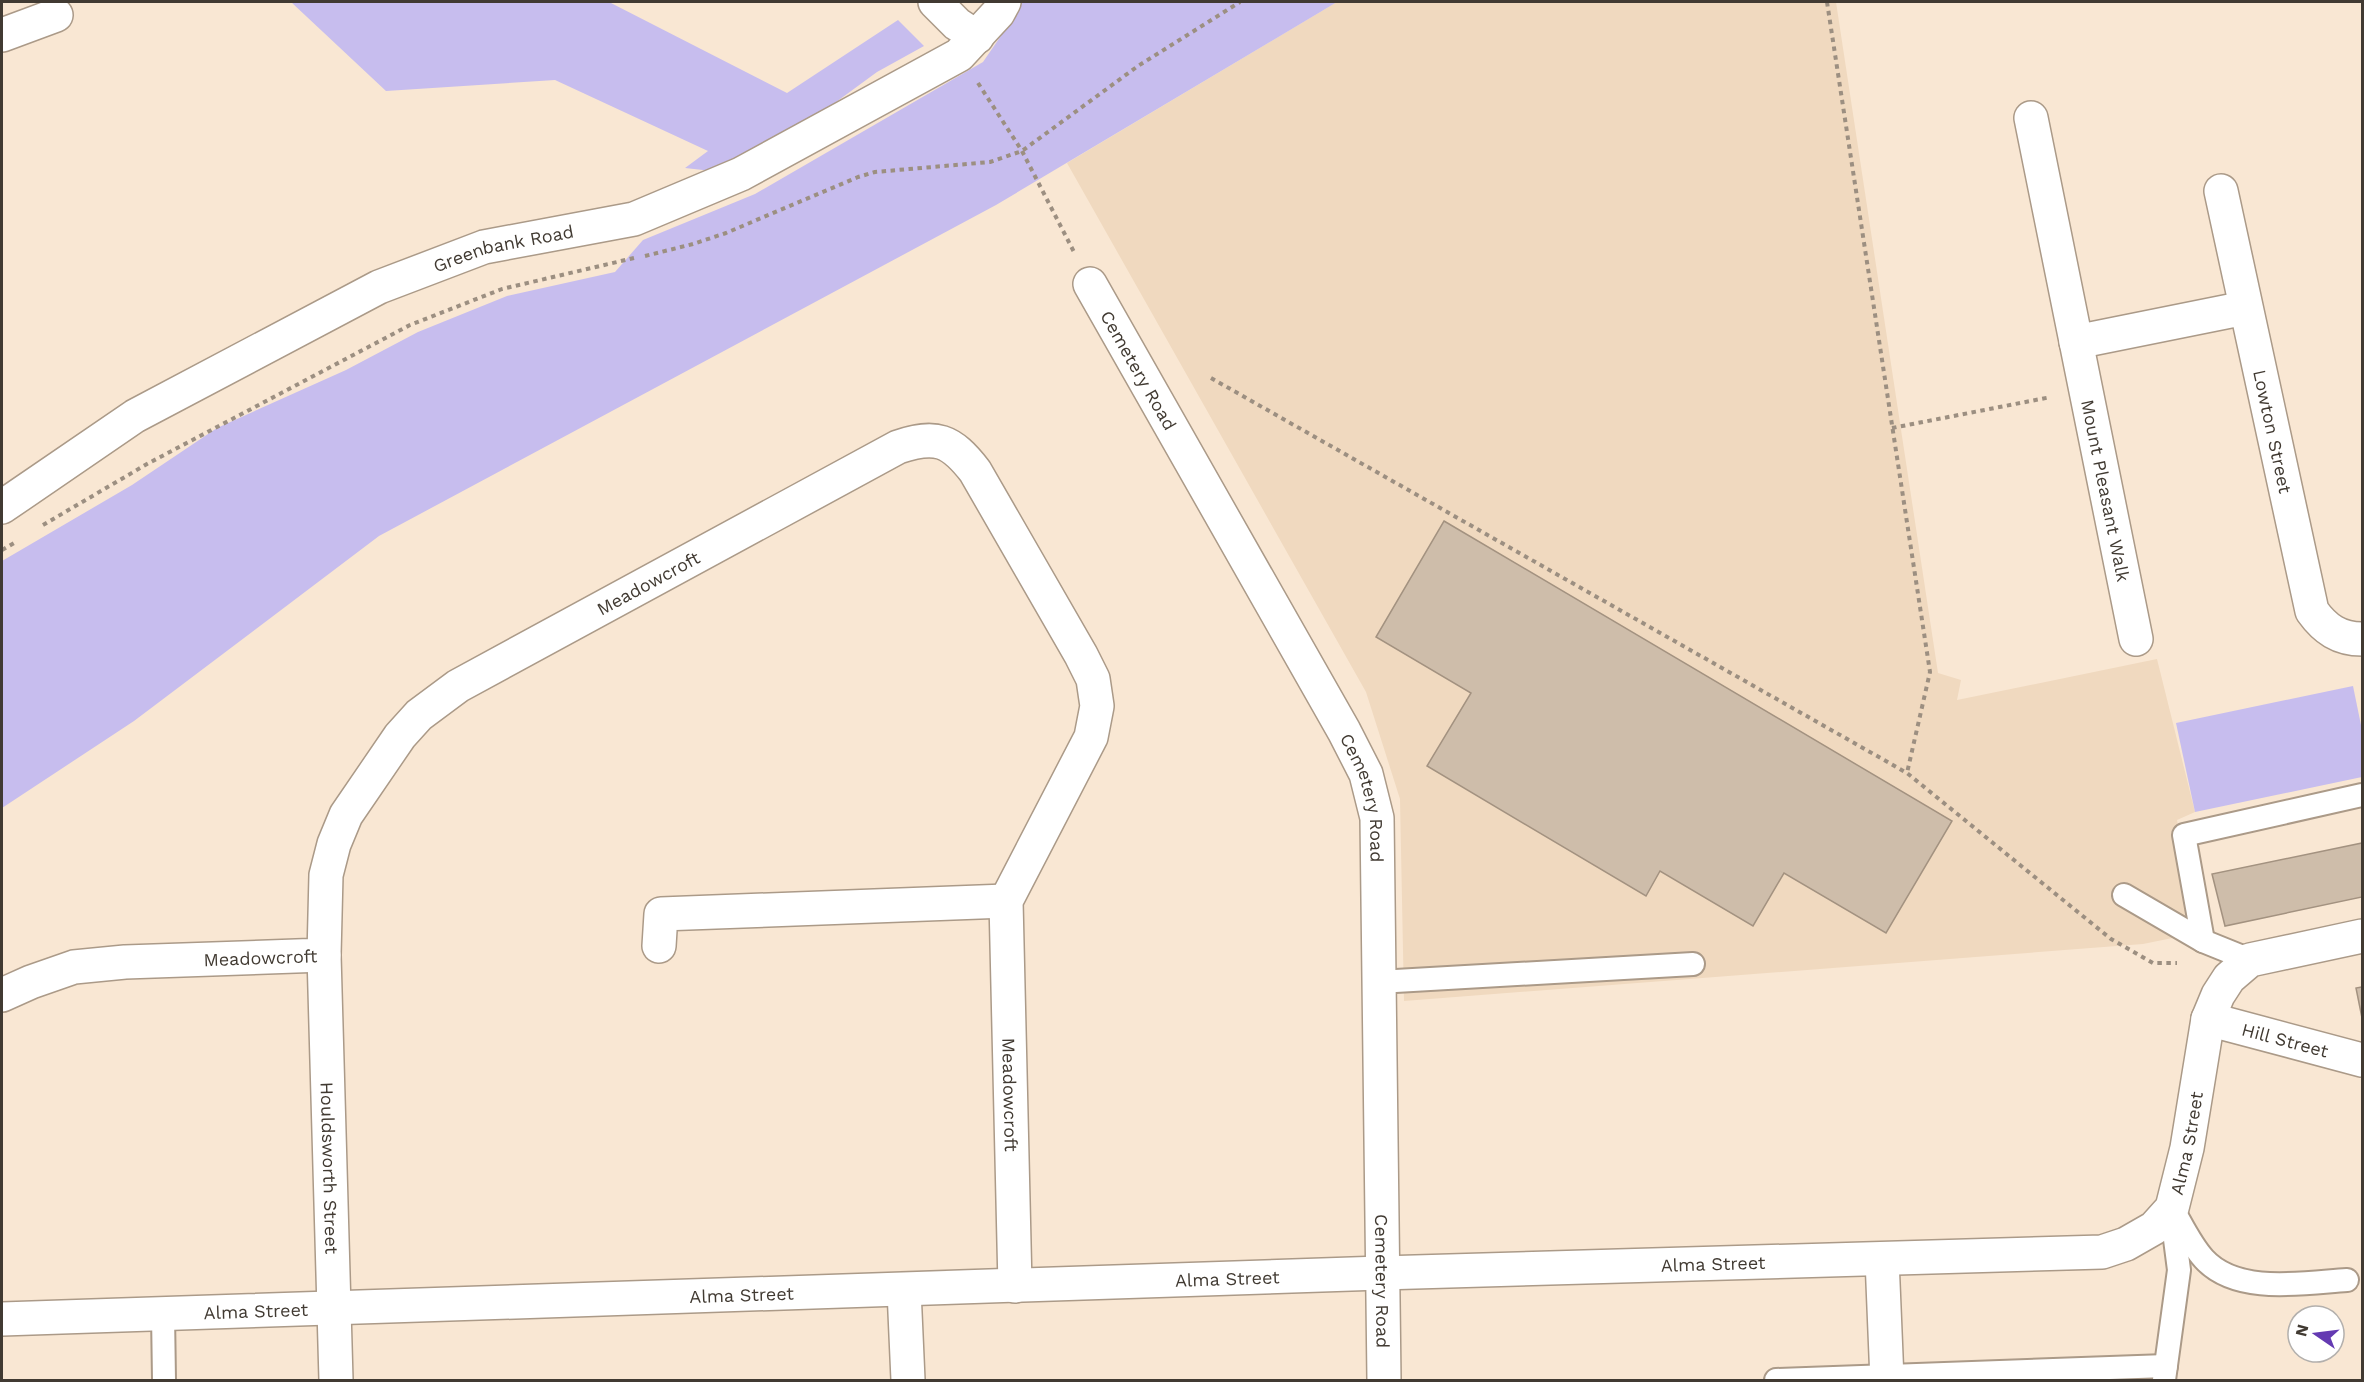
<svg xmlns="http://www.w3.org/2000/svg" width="2364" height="1382" font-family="'Work Sans',sans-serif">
  <rect width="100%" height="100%" fill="#f9e7d3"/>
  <polygon fill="#f0d9bf" points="1337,2 1836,2 1938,673 1961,680 1957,700 2157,659 2195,812 2177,820 2197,933 2143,944 1404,1001 1400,799 1366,692 1067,163"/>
  <g fill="#c7bdee">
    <polygon points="291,2 609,2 787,93 898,20 924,46 877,72 791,135 721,172 685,168 708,151 555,80 386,91"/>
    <polygon points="1021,2 1337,2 996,205 379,536 134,721 2,808 2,561 132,485 217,428 346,370 418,332 507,296 615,272 643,240 755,194 983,62 1018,11"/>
    <polygon points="2353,686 2362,730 2362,777 2195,812 2176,723"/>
  </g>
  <g fill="#cebdaa" stroke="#a39280" stroke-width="1.5">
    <polygon points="1444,521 1952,821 1886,933 1784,873 1753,926 1660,871 1646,896 1427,766 1471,693 1376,637"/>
    <polygon points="2362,843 2362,897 2225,926 2212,874"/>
    <polygon points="2362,987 2362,1018 2356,988"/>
  </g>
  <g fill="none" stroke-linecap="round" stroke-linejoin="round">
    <defs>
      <g id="service">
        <polyline points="2124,895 2203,941 2250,960"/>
        <polyline points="2203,941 2184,835 2362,795"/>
        <polyline points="1378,982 1693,964"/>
        <path d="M2172,1208C2182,1225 2191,1245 2204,1259C2237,1295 2303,1283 2347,1280"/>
        <polyline points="163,1314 164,1380"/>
        <polyline points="1776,1380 2166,1366"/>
        <polyline points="2164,1380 2179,1270 2172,1216"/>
      </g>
      <g id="minor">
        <polyline points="935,2 957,24 977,37"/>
        <polyline points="2,35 56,15"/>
        <path id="s1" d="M2031,118L2136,639"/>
        <path id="s2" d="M2221,191L2312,611C2325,629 2339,639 2362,639"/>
        <path id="s3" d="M1090,284L1344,731L1366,774L1377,818L1384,1380"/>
        <polyline points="2076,342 2245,308"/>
        <path id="s4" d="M2,507L135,416L379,287L484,247L634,219L741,174L959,55L998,13L1004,2"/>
        <polyline points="659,946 661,914 1006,901"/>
        <path id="s5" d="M324,955L336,1380"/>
        <path id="s6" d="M2,995L31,982L74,967L125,962L324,955L326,875L334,844L346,815L400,736L419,715L458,686L898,447C936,434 951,440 975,471L1081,655L1093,679L1097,706L1091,737L1006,901L1015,1286"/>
        <path id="s7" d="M2208,1019L2362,1060"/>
        <polyline points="1882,1259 1887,1380"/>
        <polyline points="904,1290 908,1380"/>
        <path id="s8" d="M2,1319L1381,1273L2102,1252L2126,1244L2154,1228L2172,1208L2187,1148L2208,1019L2218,995L2229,978L2250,960L2362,936"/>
      </g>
    </defs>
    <use href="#service" stroke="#ab9a88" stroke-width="26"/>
    <use href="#minor" stroke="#ab9a88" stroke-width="36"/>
    <g stroke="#9c8f81" stroke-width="4" stroke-dasharray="4.5 4.5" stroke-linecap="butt">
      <polyline points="1827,2 1930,672 1907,773"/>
      <polyline points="978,83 1022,151 1075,254"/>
      <polyline points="645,256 693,244 726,233 858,177 875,172 990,162 1022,151 1138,66 1240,2"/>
      <polyline points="1211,378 1907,773 2111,939 2153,963 2177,963"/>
      <polyline points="1892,428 2051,397"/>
      <polyline points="43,525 147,464 410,325 502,289 634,258"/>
      <polyline points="2,550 16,542"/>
    </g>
    <use href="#service" stroke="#fff" stroke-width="22"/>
    <use href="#minor" stroke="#fff" stroke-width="33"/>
  </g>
  <g text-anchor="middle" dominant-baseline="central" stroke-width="4.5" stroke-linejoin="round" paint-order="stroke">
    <g font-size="18" fill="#413a32" stroke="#fff">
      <text stroke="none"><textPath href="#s4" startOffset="568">Greenbank Road</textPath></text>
      <text stroke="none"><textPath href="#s3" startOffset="99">Cemetery Road</textPath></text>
      <text stroke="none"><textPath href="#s2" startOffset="246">Lowton Street</textPath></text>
      <text stroke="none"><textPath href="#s1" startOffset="380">Mount Pleasant Walk</textPath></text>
      <text stroke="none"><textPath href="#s6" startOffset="860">Meadowcroft</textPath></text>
      <text stroke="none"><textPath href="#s3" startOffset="585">Cemetery Road</textPath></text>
      <text stroke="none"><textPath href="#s6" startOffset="264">Meadowcroft</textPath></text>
      <text stroke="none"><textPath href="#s7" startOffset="80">Hill Street</textPath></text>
      <text stroke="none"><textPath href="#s6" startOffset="1910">Meadowcroft</textPath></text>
      <text stroke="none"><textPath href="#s8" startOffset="2252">Alma Street</textPath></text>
      <text stroke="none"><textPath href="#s5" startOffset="213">Houldsworth Street</textPath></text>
      <text stroke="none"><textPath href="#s8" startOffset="1712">Alma Street</textPath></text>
      <text stroke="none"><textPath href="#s8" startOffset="1226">Alma Street</textPath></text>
      <text stroke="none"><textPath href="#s3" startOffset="1071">Cemetery Road</textPath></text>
      <text stroke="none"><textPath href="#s8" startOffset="740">Alma Street</textPath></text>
      <text stroke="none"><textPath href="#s8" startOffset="254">Alma Street</textPath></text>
    </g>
  </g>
  <rect width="2364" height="1382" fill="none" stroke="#413a32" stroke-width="6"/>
  <g transform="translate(2316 1334) rotate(284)"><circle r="28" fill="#ffffff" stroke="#b3b0ad" stroke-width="1.5"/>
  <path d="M0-4.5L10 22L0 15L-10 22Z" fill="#643ab2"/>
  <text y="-9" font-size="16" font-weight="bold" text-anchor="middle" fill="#413a32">N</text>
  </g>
</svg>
